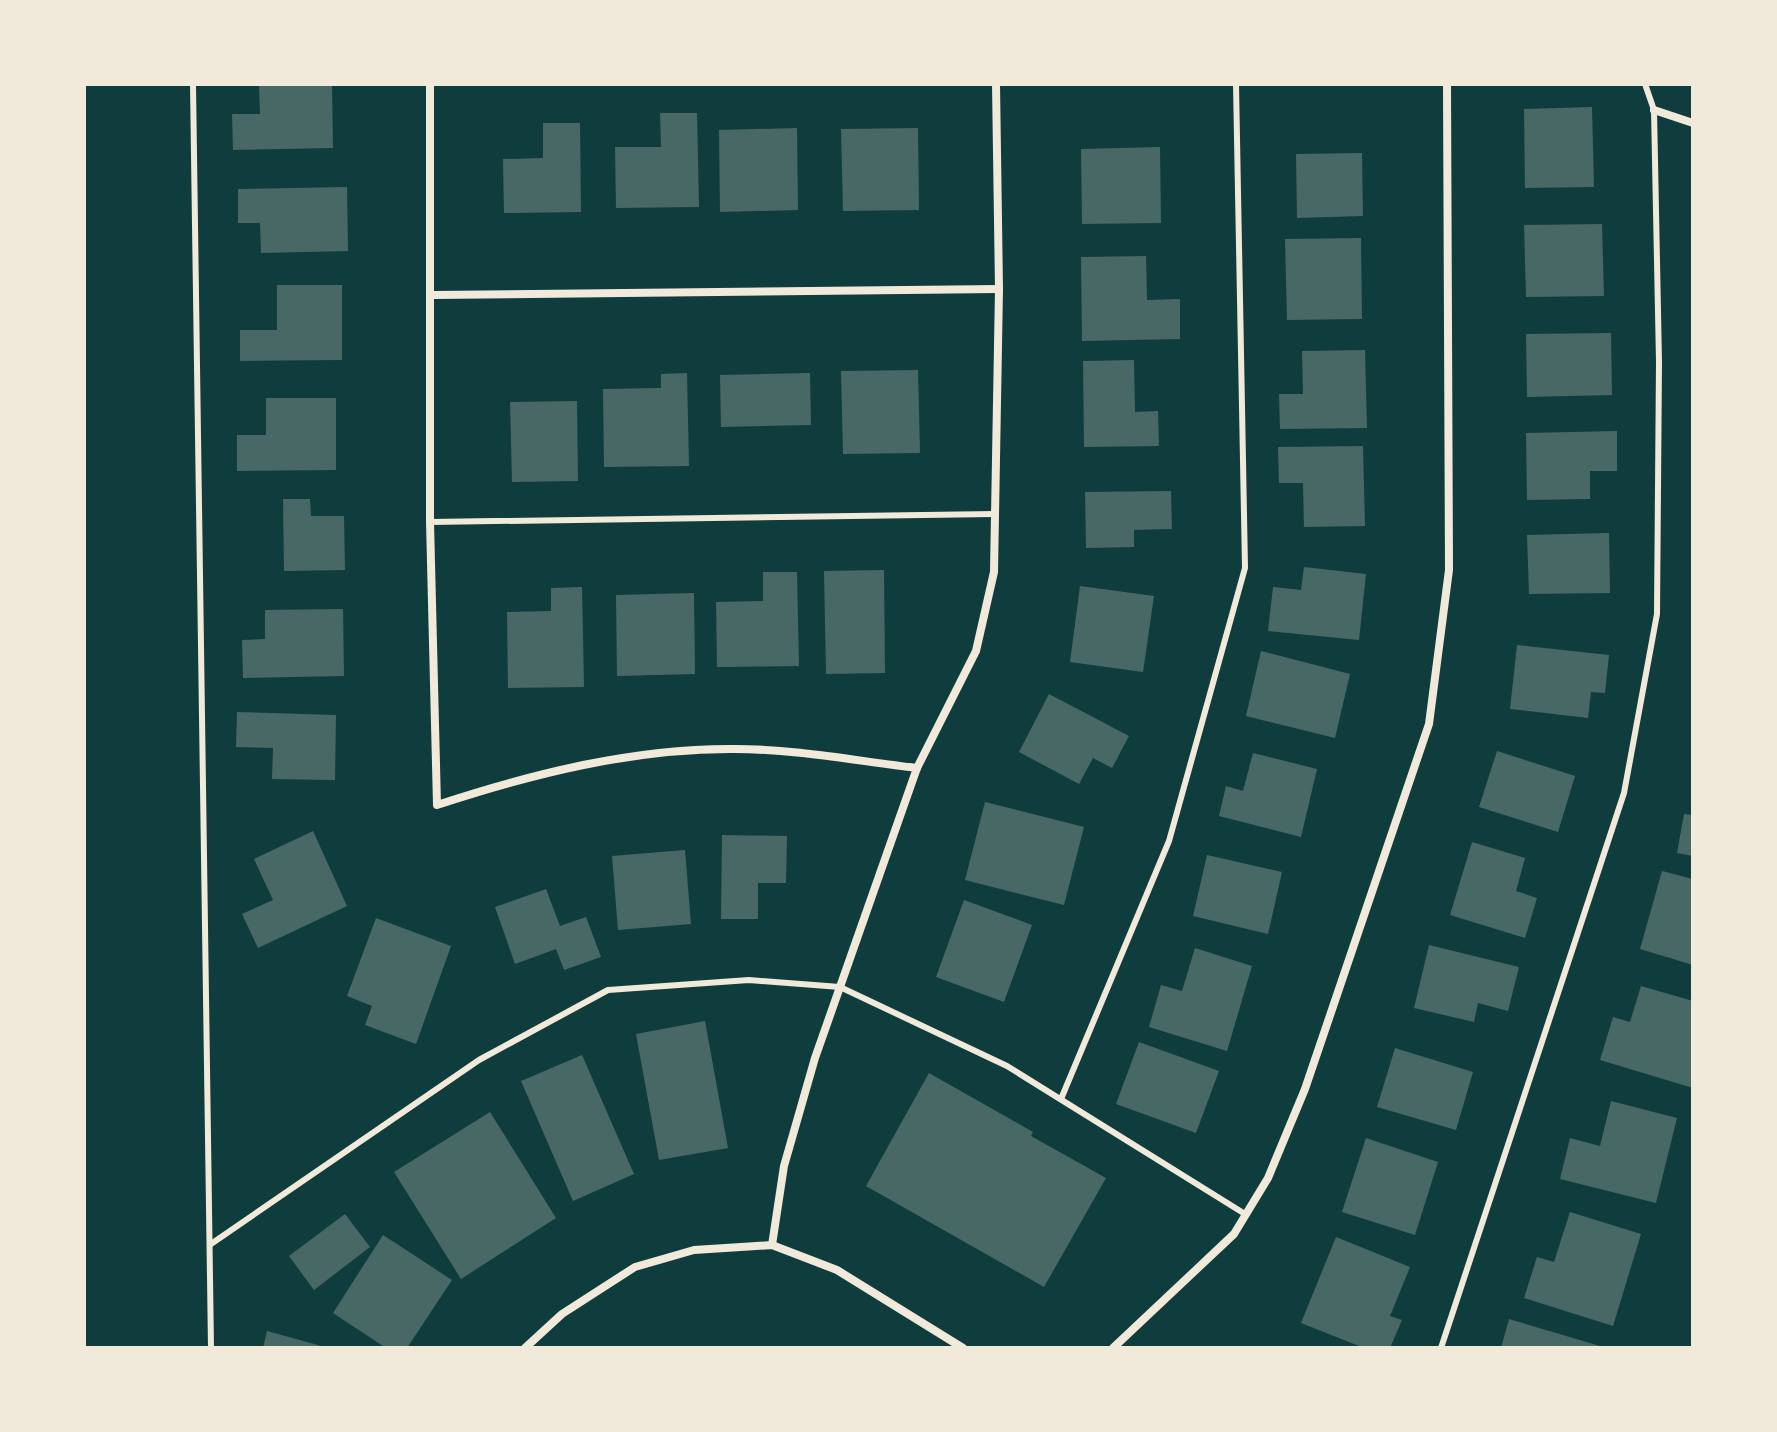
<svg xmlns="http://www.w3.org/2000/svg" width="1777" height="1432" font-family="Helvetica,sans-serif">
  <rect width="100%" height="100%" fill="#0f3d3e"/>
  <g fill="#486865">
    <polygon points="259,84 332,84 333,148 233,150 232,114 260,114"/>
    <polygon points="1592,107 1594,187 1525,188 1524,109"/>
    <polygon points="660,113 697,113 699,207 616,208 615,147 661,147"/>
    <polygon points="543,123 580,123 581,212 504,213 503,159 543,158"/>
    <polygon points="797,128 798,210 720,212 719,130"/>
    <polygon points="918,128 919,210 843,211 841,129"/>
    <polygon points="1160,147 1161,223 1082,224 1081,149"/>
    <polygon points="1362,153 1363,216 1297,218 1296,154"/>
    <polygon points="347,187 348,251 261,253 260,223 238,223 238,189"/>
    <polygon points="1602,224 1604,296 1526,297 1524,225"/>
    <polygon points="1361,238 1362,319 1287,320 1285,239"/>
    <polygon points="1146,256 1147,300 1180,299 1180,339 1082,341 1081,257"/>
    <polygon points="277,285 342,285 342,360 240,361 240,330 277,330"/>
    <polygon points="1611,333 1612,395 1527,397 1526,334"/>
    <polygon points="1365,350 1367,428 1280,429 1279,394 1303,394 1302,351"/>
    <polygon points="1134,360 1135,412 1158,411 1159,446 1084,447 1083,361"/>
    <polygon points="918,370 920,453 843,454 841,371"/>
    <polygon points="687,373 689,466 604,467 603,389 661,388 661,374"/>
    <polygon points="810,373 811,425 721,427 720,375"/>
    <polygon points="266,398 336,398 336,470 237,471 237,435 266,435"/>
    <polygon points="577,401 578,481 512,482 510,402"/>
    <polygon points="1617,431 1617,471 1590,471 1590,499 1527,500 1526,433"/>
    <polygon points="1363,446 1365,526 1304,527 1303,483 1279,483 1278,447"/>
    <polygon points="1171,491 1172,529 1134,530 1134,547 1086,548 1085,492"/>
    <polygon points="283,499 310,499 311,516 344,516 345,570 284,571"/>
    <polygon points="1609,533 1610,593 1529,594 1527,535"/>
    <polygon points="1304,567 1366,574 1359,640 1268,631 1273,587 1301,590"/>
    <polygon points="884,570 885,673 826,674 824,571"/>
    <polygon points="763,572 797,572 799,666 717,667 716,602 763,601"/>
    <polygon points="1080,586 1154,596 1143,672 1070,662"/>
    <polygon points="582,587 584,687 508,688 507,612 551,611 551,588"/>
    <polygon points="694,593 695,674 617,676 616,595"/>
    <polygon points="343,609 344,676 243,678 242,640 265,639 265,610"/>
    <polygon points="1517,645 1609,655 1605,693 1591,692 1588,718 1510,709"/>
    <polygon points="1261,651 1350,674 1335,738 1246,716"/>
    <polygon points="1049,694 1129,736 1112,768 1093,758 1079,784 1019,752"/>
    <polygon points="237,712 336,715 335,780 272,779 273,748 236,747"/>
    <polygon points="1497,751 1575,776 1558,832 1479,807"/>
    <polygon points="1253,753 1317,769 1301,837 1219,816 1226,786 1243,791"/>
    <polygon points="985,802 1084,827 1064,905 965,880"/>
    <polygon points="1684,814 1693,815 1693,856 1677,853"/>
    <polygon points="313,831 347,906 258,948 242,914 273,900 254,859"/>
    <polygon points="722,835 787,836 786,883 758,883 758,919 721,919"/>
    <polygon points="1472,842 1525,858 1516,891 1537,898 1525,938 1450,915"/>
    <polygon points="685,850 691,924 618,930 612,856"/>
    <polygon points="1207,855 1282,872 1268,934 1193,916"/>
    <polygon points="1662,871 1693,879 1693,965 1640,949"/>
    <polygon points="546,889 560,926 586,917 601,957 564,970 556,949 515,964 495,907"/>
    <polygon points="964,900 1032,925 1004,1002 936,977"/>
    <polygon points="376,918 451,946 416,1044 365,1025 372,1006 347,996"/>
    <polygon points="1429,945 1519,967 1508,1011 1478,1003 1474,1022 1414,1008"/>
    <polygon points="1195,948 1252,966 1227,1051 1149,1027 1161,985 1182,991"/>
    <polygon points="1641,986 1693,1001 1693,1088 1600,1060 1613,1017 1630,1022"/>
    <polygon points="705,1021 728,1148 659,1160 636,1034"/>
    <polygon points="1139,1042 1219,1071 1196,1133 1116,1104"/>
    <polygon points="1395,1048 1473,1072 1456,1130 1377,1107"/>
    <polygon points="582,1055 634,1174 573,1201 521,1081"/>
    <polygon points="929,1073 1033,1132 1031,1136 1106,1178 1044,1287 866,1186"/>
    <polygon points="1611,1101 1677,1118 1656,1203 1560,1179 1570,1138 1600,1146"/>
    <polygon points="490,1112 556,1218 461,1279 394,1172"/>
    <polygon points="1366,1138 1438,1162 1415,1235 1342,1212"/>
    <polygon points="1570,1212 1641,1234 1613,1326 1524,1298 1537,1257 1554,1262"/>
    <polygon points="345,1214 370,1247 314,1290 289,1256"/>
    <polygon points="383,1235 452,1280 407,1348 386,1348 333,1313"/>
    <polygon points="1336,1237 1410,1267 1390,1316 1402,1320 1390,1348 1364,1348 1301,1323"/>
    <polygon points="1509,1319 1600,1346 1600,1348 1501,1348"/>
    <polygon points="267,1331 325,1347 324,1348 263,1348"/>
  </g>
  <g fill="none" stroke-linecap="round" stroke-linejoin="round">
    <g stroke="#f1e9da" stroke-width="6">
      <polyline points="193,84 211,1348"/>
      <polyline points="430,522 995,514"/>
      <polyline points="1061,1099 1169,841 1245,568 1236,84"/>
      <polyline points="211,1244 479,1060 608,990 749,980 840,987 1007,1066 1245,1214"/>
      <polyline points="1441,1348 1624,793 1657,614 1659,362 1654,110 1645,84"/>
    </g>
    <g stroke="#f1e9da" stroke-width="8">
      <path d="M430,84V522L437,805C531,774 634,748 735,749C795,749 857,761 917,768"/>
      <polyline points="1654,110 1693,123"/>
      <polyline points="433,295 999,289"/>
      <polyline points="772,1245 784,1166 815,1058 917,768 976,651 994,572 999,289 996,84"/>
      <polyline points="525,1348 562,1314 635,1267 694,1250 772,1245 837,1270 963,1348"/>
      <polyline points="1113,1348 1234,1234 1268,1178 1305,1089 1429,724 1449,570 1447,84"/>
    </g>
  </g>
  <rect width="1777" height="1432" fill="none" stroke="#f1e9da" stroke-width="172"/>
</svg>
